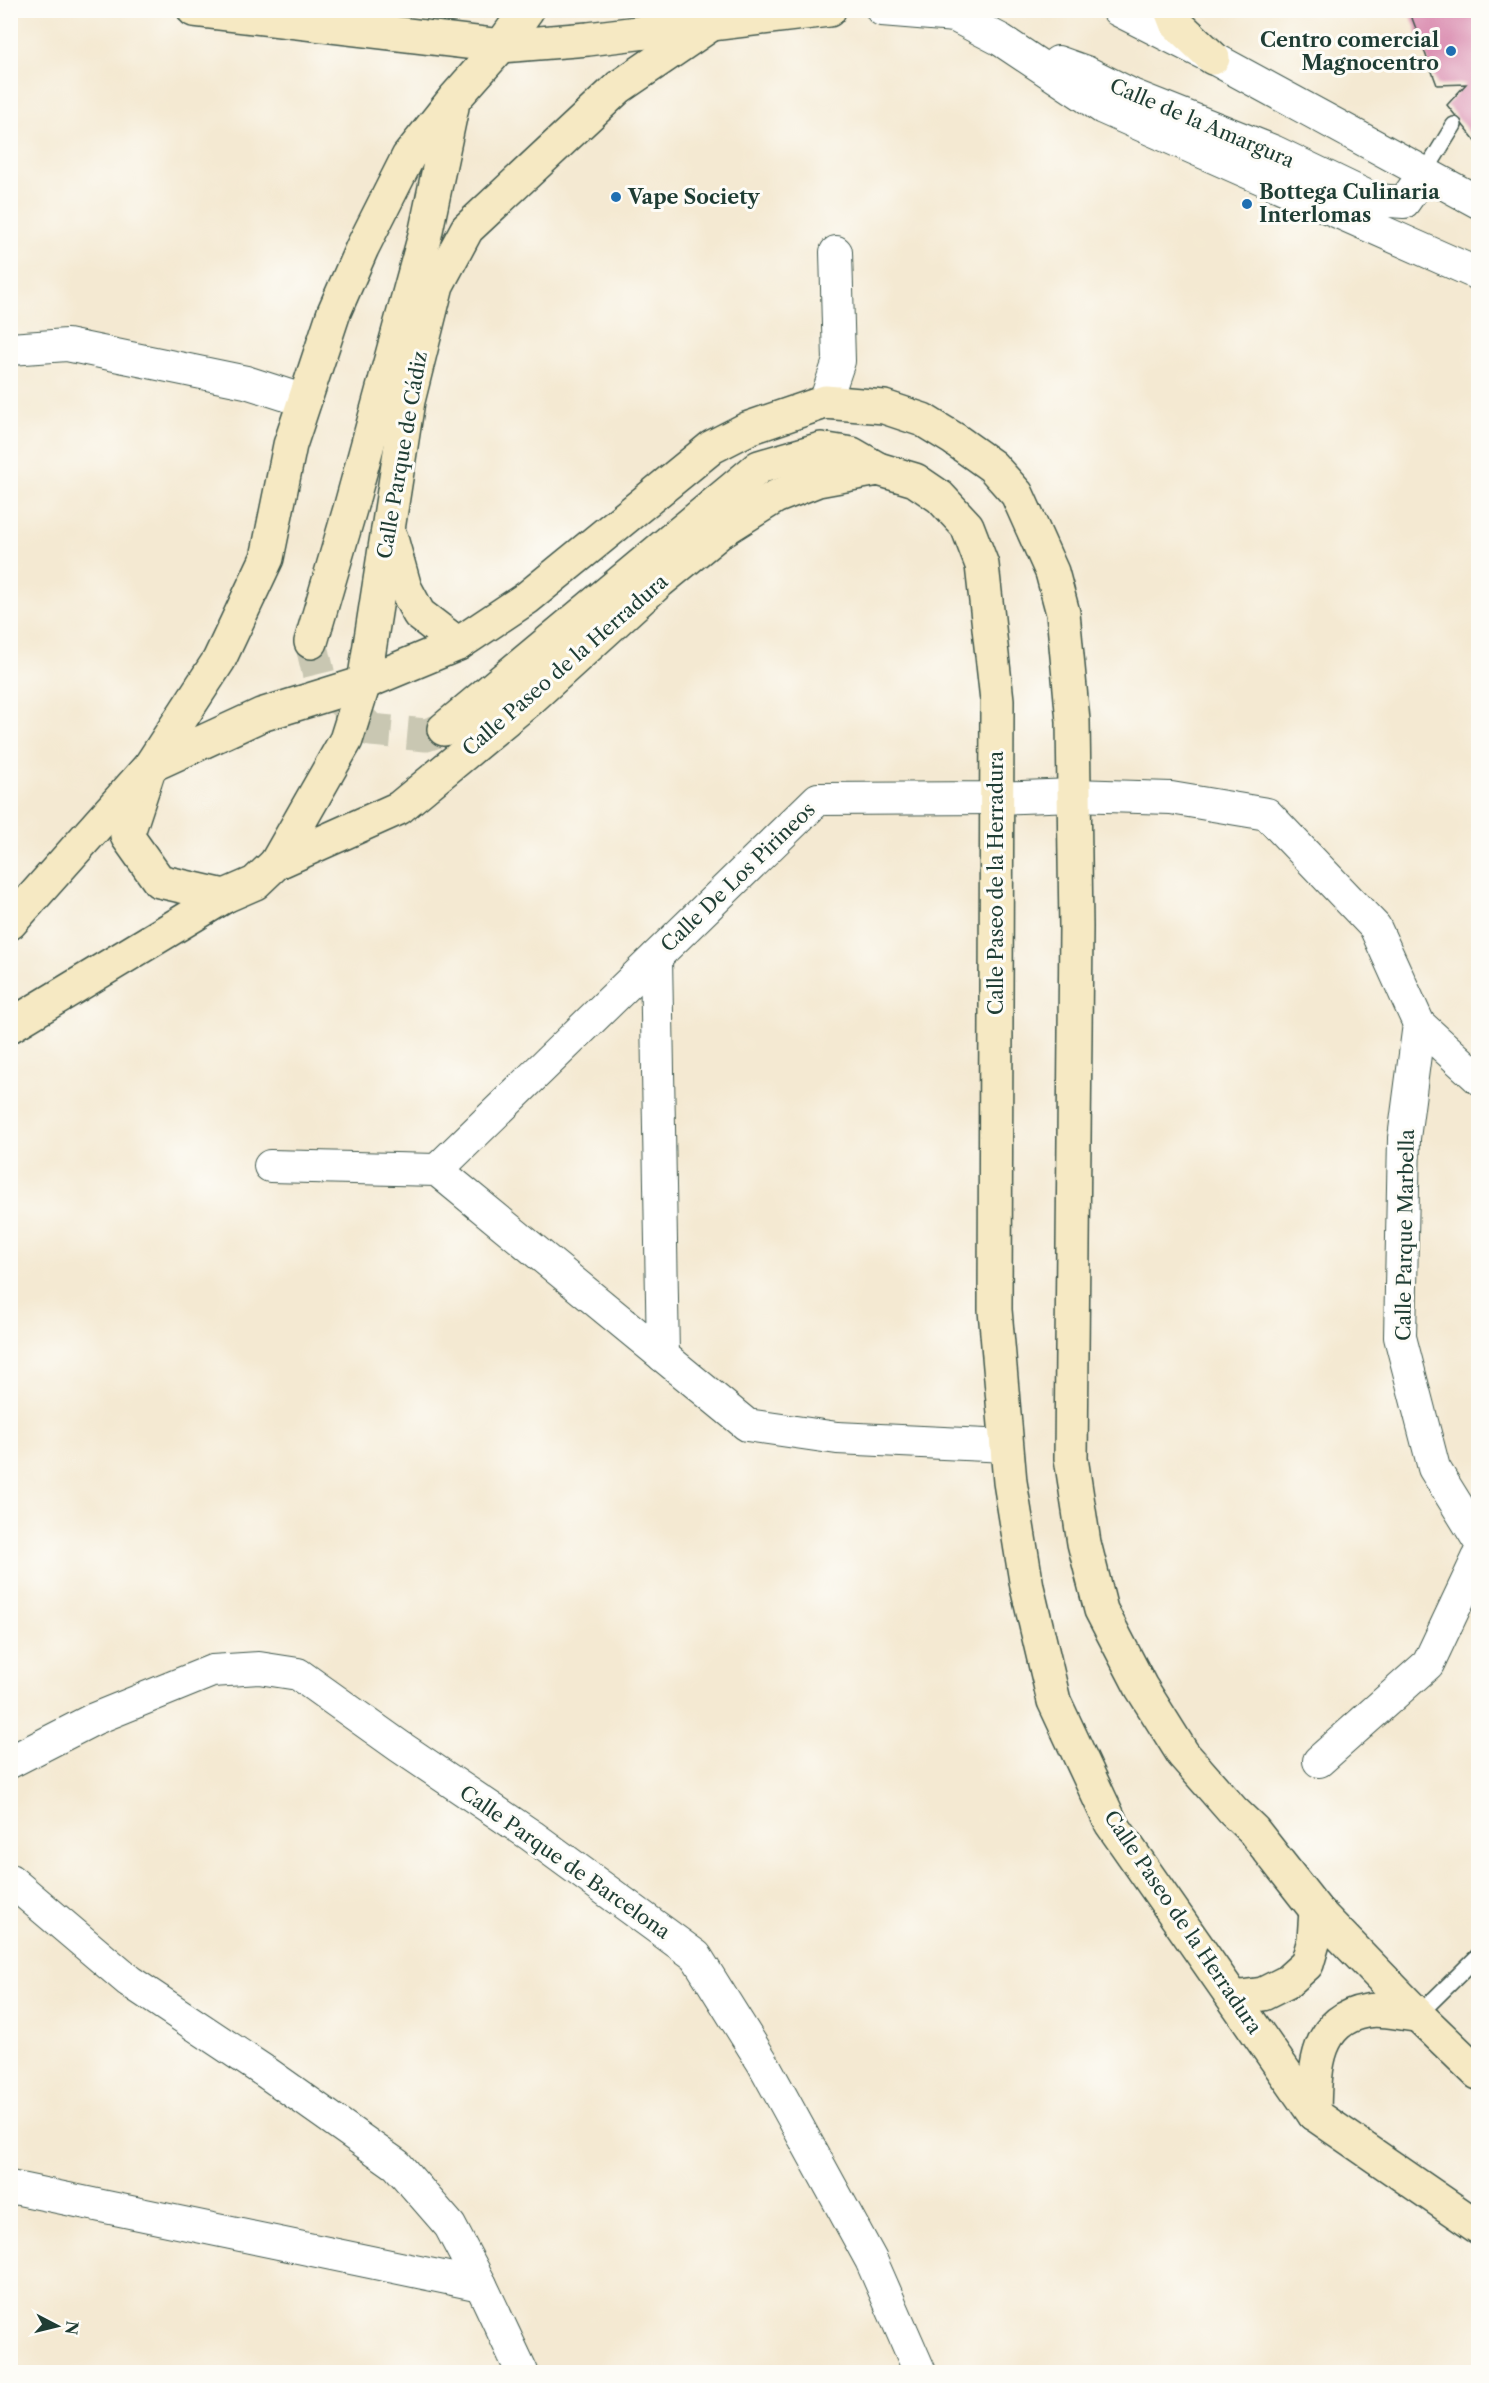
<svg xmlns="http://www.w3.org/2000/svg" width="1489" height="2383" font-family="'Libre Caslon Text',serif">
  <rect width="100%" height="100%" fill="#fdfcf7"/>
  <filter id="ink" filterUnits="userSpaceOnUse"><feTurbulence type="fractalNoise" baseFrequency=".0167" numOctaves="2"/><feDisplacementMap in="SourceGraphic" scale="12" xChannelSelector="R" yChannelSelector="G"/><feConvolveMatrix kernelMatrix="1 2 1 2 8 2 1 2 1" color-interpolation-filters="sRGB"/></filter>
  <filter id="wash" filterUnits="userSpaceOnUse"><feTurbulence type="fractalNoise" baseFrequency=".008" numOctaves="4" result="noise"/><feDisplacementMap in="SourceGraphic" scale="24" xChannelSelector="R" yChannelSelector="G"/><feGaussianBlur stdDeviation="1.35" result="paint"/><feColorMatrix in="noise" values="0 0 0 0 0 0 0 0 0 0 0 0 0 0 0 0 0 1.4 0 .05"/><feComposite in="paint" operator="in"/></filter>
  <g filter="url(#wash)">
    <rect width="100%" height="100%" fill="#f4e9d2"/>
    <g id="blocks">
      <polygon fill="#d989ae" points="1409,10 1478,10 1478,144 1447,105 1466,84 1437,85"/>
    </g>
  </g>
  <g filter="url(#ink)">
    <use href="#blocks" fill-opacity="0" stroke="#3f574c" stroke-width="1.5"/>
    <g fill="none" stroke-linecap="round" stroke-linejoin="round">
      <polyline stroke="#c9c7b2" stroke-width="33" stroke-dasharray="33 16" stroke-linecap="butt" points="311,642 320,680 371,730 426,735 444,729"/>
      <defs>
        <g id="service">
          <polyline points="1424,174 1454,125"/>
          <polyline points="1418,2015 1478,1956"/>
        </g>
        <g id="minor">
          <polyline points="882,10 955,16 1001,40 1103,108 1478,274"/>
          <polyline points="1118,10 1213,58 1478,202"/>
          <polyline points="1058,62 1086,72 1132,95 1273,151 1375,200 1404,202 1424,174"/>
          <polyline points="10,349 67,345 246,382 305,401"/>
          <polyline points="825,402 839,361 836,252"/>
          <polyline points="656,957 663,1356"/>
          <polyline points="1419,1024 1404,1138 1400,1337 1434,1468 1478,1539"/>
          <polyline points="270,1166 437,1170 747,1425 837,1438 1007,1446"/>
          <polyline points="437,1170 818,799 996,798 1073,795 1171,798 1267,814 1375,927 1419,1024 1478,1078"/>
          <polyline points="1319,1761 1428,1664 1478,1558"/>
          <polyline points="10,1762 94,1719 212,1671 259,1668 298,1674 399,1746 532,1836 696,1956 763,2063 871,2260 920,2372"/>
          <polyline points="10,1880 129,1981 267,2073 397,2165 450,2226 481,2285 522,2372"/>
          <polyline points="10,2187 481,2285"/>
        </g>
        <g id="secondary">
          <polyline points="194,10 501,46 588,39 829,10"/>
          <polyline points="1171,10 1176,23 1213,58"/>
          <polyline points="391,538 405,588 419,614 458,644"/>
          <polyline points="311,642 350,509 425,235 452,107"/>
          <polyline points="444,729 759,467 821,449 852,454 878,469"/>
          <polyline points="276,863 346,740 364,683 408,401 437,285 467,229 619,87 710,25"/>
          <polyline points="225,896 159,881 127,836 150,766 219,660 267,558 290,445 334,312 362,248 408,157 454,99 501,46 527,10"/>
          <polyline points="10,923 150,766 261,715 364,683 458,644 527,598 712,447 749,428 825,402 884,407 923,420 954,439 992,466 1017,494 1052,572 1063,613 1073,721 1076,927 1071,1458 1084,1543 1101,1610 1141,1687 1183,1754 1233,1811 1253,1830 1316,1910 1418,2015 1478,2073"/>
          <polyline points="10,1026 225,896 255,883 276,863 399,808 528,701 660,581 721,531 775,497 818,480 878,469 915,480 940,497 967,526 982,565 997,700 995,1310 1010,1482 1027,1587 1054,1701 1111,1823 1314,2114 1478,2227"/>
          <polyline points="1234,1998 1263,1994 1287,1982 1307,1964 1314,1940 1316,1910"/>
          <path d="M1314,2114C1315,2071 1314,2020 1367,2011C1382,2008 1402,2014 1418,2015"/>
        </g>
      </defs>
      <use href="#service" stroke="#3f574c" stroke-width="18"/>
      <use href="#minor" stroke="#3f574c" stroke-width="34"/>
      <use href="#secondary" stroke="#3f574c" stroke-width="36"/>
      <use href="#service" stroke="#fff" stroke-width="15"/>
      <use href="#minor" stroke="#fff" stroke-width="32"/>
      <use href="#secondary" stroke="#f6e9c3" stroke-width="33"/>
    </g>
  </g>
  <g fill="#1f6fb2" stroke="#fdfcf7" stroke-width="2">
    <circle cx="1451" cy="51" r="6"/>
    <circle cx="616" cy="197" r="6"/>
    <circle cx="1247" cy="204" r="6"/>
  </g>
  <g text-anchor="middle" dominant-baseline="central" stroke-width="6" stroke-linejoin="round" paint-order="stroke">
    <g font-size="20" font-weight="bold" fill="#1f3d34" stroke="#fdfcf7" text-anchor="start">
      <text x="1439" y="40" text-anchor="end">Centro comercial<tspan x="1439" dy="23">Magnocentro</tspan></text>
      <text x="1259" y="192">Bottega Culinaria<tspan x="1259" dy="23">Interlomas</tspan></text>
      <text x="628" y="197">Vape Society</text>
    </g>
    <g font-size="20" fill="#1f3d34" stroke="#fdfcf7">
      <text transform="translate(1202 123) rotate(23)">Calle de la Amargura</text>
      <text transform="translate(402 455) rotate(-80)">Calle Parque de Cádiz</text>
      <text transform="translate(565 665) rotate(-41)">Calle Paseo de la Herradura</text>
      <text transform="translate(738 877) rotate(-44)">Calle De Los Pirineos</text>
      <text transform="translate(996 883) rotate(-90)">Calle Paseo de la Herradura</text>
      <text transform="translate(1405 1235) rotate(-89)">Calle Parque Marbella</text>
      <text transform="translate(565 1862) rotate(35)">Calle Parque de Barcelona</text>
      <text transform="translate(1183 1922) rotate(56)">Calle Paseo de la Herradura</text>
    </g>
  </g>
  <rect width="1489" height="2383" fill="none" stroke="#fdfcf7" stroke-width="36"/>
  <g transform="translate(57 2326) rotate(97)" stroke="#fdfcf7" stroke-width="4.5" paint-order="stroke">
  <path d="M0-4.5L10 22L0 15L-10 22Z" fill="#1f3d34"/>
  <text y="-9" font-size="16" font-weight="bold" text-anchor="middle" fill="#1f3d34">N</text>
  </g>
</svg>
